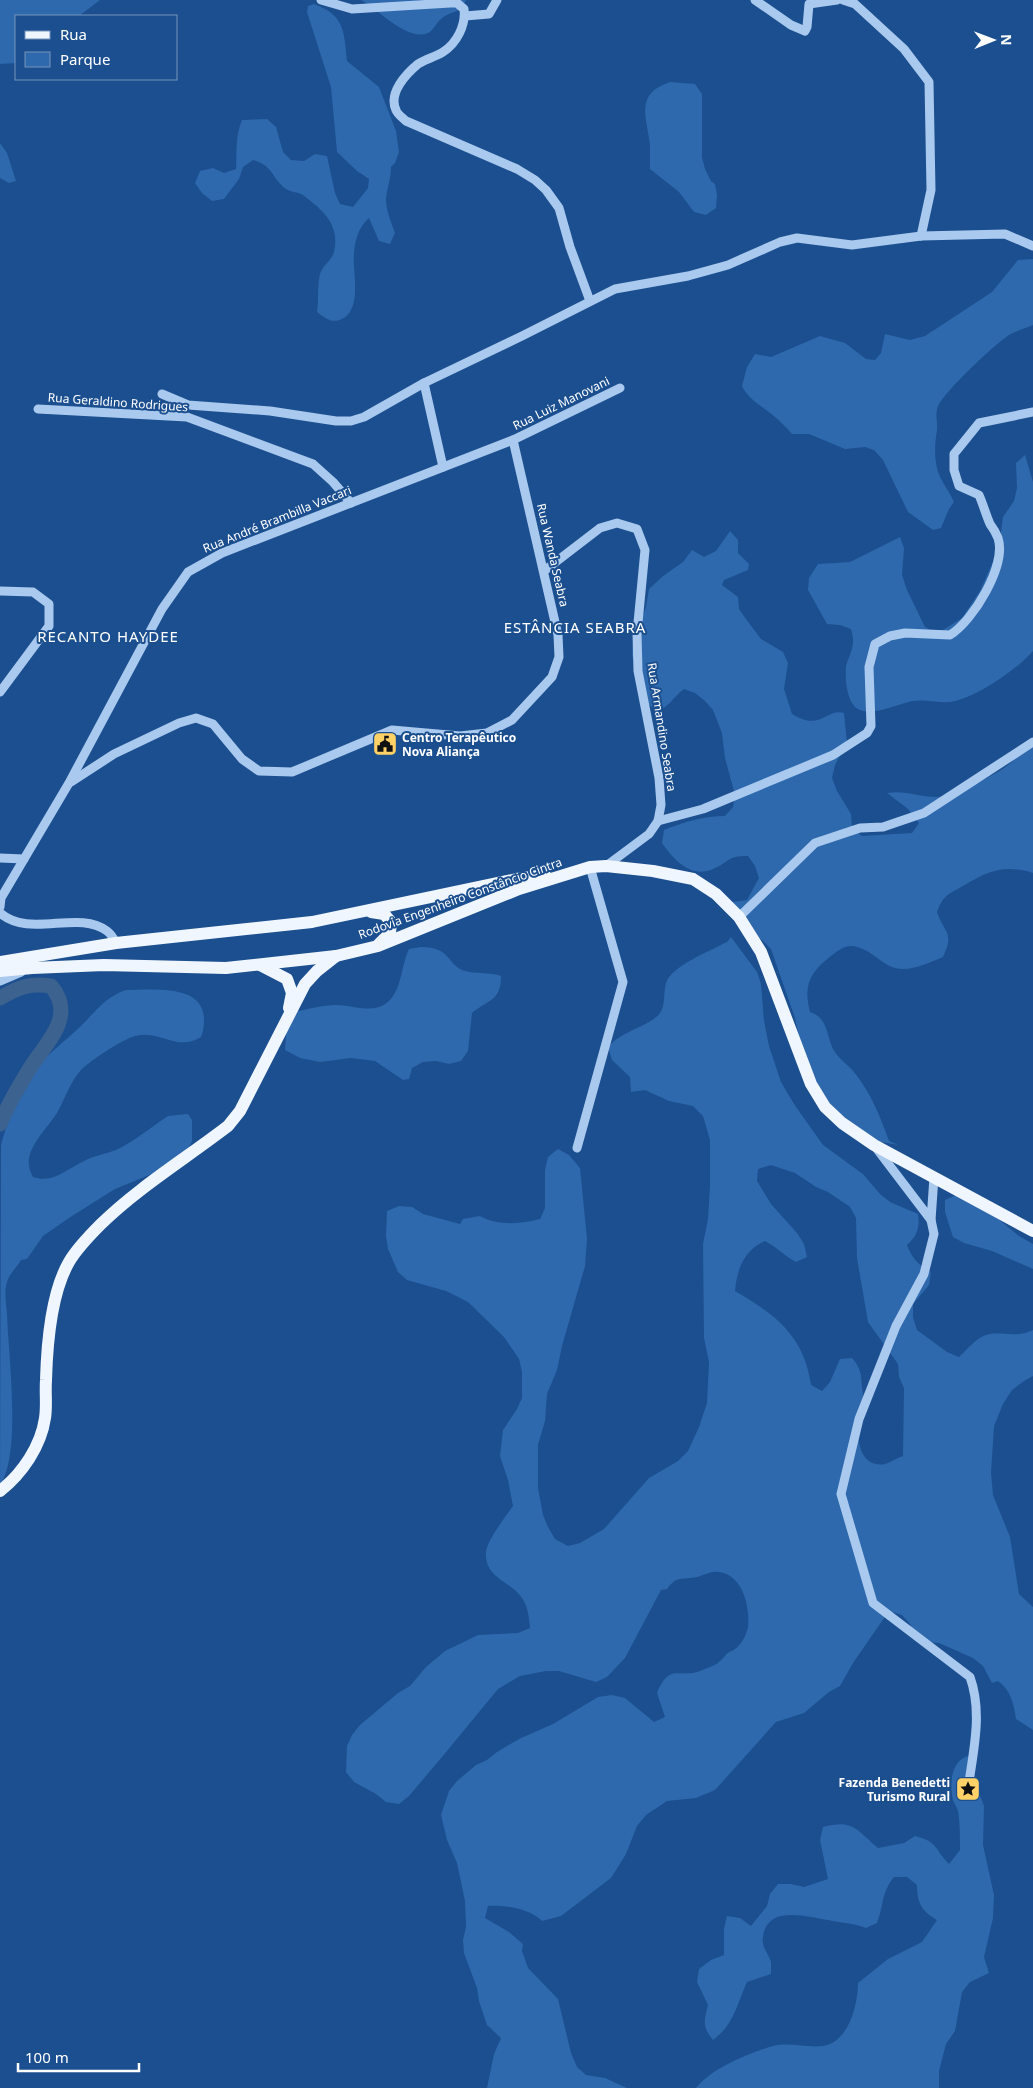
<svg xmlns="http://www.w3.org/2000/svg" width="1033" height="2088" font-family="'Noto Sans',sans-serif">
  <rect width="100%" height="100%" fill="#1b4f8f"/>
  <g fill="#2e69ad" fill-rule="evenodd">
    <polygon points="0,0 100,0 79,16 16,16 16,63 0,64"/>
    <path d="M361,0H466L461,9C455,12 446,14 441,19C436,23 433,31 428,33C407,42 377,8 361,0Z"/>
    <path d="M314,4C345,15 344,32 347,61L379,87L396,131L399,152L395,163L391,167C391,179 387,188 386,199C386,210 391,222 395,233L390,244L379,241L369,218C359,227 355,239 354,253C352,272 363,308 342,319C332,324 325,318 317,312C319,300 317,286 320,274C323,265 332,260 334,252C339,230 329,216 313,203C309,200 305,196 301,194C296,192 291,192 286,189C271,178 274,166 253,160L243,167L239,179L224,199L212,201L202,193L195,183L200,171L213,168L224,173L236,169C237,151 235,137 242,120L267,119L276,127L283,152L291,160L304,161L315,154L327,156L335,193L340,204L353,207L368,188L369,179L357,171L337,152L331,87L307,12L308,6Z"/>
    <path d="M670,82L695,84L702,94V157L705,169L711,181L715,184L717,195L716,208L706,215L694,212L679,192L650,169C650,161 650,153 650,145C647,117 634,94 670,82Z"/>
    <polygon points="0,143 7,153 16,181 9,183 0,178"/>
    <path d="M1033,259V325C1026,328 1018,330 1011,334C995,343 949,388 939,404C934,414 938,422 937,430C935,442 934,455 937,468C940,481 949,490 954,502L949,509L941,528L933,530L908,512L883,460L874,450L865,447L845,449L809,434H792C787,428 781,422 775,417C763,406 749,401 742,386L747,367L755,354L771,357L820,336L845,343L866,359L875,360L881,353L885,334L910,340L925,336L992,292L1018,260Z"/>
    <path d="M1025,455L1033,482V651C1019,668 973,700 950,702C938,703 925,699 913,701C897,704 868,719 855,707C846,698 845,677 846,666C848,658 853,650 853,641C853,637 852,633 851,629L840,625L827,624L808,590L809,578L818,564L850,562L900,537L904,548L902,575L907,590L925,627L932,631L943,630L962,618L980,591L999,548L1003,517L1014,501L1017,488L1016,463Z"/>
    <path d="M730,531L738,540V553L749,564L748,570L724,580L722,585L738,597L739,609L746,619L761,639L783,652L788,663L784,689L792,714C821,732 826,708 844,713L847,743L835,765L832,778L837,791L851,814L852,828L862,836L912,833L919,823L908,809L887,793C907,790 918,797 937,797C951,797 996,775 1008,765C1017,758 1024,749 1033,741V873C1004,864 988,871 963,886C949,894 943,895 937,912C944,933 955,932 943,957C928,963 911,972 895,968C879,963 869,947 851,946C844,946 836,952 831,956C810,972 803,985 810,1012C828,1018 826,1034 833,1049C838,1058 848,1065 854,1072C871,1093 880,1116 889,1141L898,1145L876,1141L865,1135L824,1100L800,1043L795,1018L771,949L762,940L751,935L725,903L747,900L759,878L755,866L748,856C726,856 730,862 713,869C691,879 673,859 662,843L664,830C684,822 704,816 725,816L733,807L735,795L725,758L722,733L713,710L705,701L695,693L684,689C672,698 670,707 656,711L647,703L635,667L632,655L633,642L646,607L649,589L663,576L683,562L692,550L704,557L716,551Z"/>
    <path d="M731,937L757,972L761,984L764,1021L769,1046L781,1082L794,1104L823,1145L863,1174L880,1194L890,1202L918,1214C920,1228 917,1236 907,1245C912,1258 918,1265 931,1272L929,1285L913,1304V1317L917,1330L947,1352L959,1357C968,1349 977,1336 990,1334C1007,1332 1015,1338 1033,1330V1376L1024,1381L1012,1390L1003,1404L994,1426L991,1473L993,1495L1010,1537L1019,1594L1033,1607V1730L1016,1719C1014,1705 1011,1690 998,1681L992,1683L983,1666L973,1658L939,1643L926,1642L915,1635L910,1624L902,1615L889,1611L853,1663L840,1686L829,1692L804,1713L776,1722L715,1790L696,1798L667,1801L646,1815L637,1826L626,1854L611,1878L561,1916L542,1921C529,1908 505,1905 488,1906L485,1918L509,1932L523,1944L522,1951L528,1968L558,1999L571,2053L577,2067L586,2075L605,2078L627,2088H487L494,2054L501,2038L487,2025L479,2001L477,1988L464,1953L463,1940L466,1927L465,1901L457,1863L447,1840L441,1815L449,1791L457,1781L476,1765L487,1760L497,1752L519,1739L553,1724L598,1697L612,1695L625,1698L654,1722L665,1717L657,1693C670,1662 678,1679 700,1671C706,1668 716,1666 720,1661C723,1659 725,1655 728,1653C730,1651 733,1651 735,1649C741,1645 747,1634 748,1627C750,1607 743,1575 719,1572C710,1571 705,1575 697,1577C683,1580 677,1575 667,1589L661,1590L625,1658L607,1677L596,1682L559,1671H546L520,1676L498,1689L442,1757L409,1796L399,1804L386,1802L376,1794L354,1782L346,1772L347,1746L352,1735L360,1725L398,1693L410,1686L426,1667L445,1651L478,1635L518,1633L530,1628C529,1618 528,1606 522,1598C511,1581 484,1578 486,1552C487,1540 506,1516 513,1506L508,1480L500,1456L503,1430L517,1409L522,1398V1372L519,1359L504,1337L468,1302L446,1291L407,1280L398,1272L388,1249L386,1236L387,1211L399,1206L412,1207L423,1214L460,1224L463,1219L480,1216C497,1226 521,1224 540,1219L545,1208V1170L548,1157L558,1149L569,1155L580,1168L587,1239L585,1266L562,1346L557,1370L547,1394L545,1421L538,1445V1488L543,1515L548,1527L555,1539L568,1546L580,1543L604,1529L649,1478L678,1461L688,1451L699,1427L707,1403L709,1362L704,1338L703,1244L708,1219L710,1186V1140L703,1116L693,1106L669,1101L645,1090L631,1092L630,1077L612,1060L608,1047C624,1029 649,1027 660,1013C666,1004 663,993 666,983C671,966 712,950 727,942ZM771,1165L795,1173L816,1187L828,1192L850,1207L856,1218L857,1258L868,1322L898,1364L899,1377L904,1388L903,1456C897,1458 891,1462 885,1464C865,1468 857,1448 859,1431C861,1423 865,1417 865,1408C866,1403 863,1399 863,1393C860,1377 864,1372 852,1358L840,1359L830,1382L822,1391L811,1385C804,1336 776,1315 735,1291C737,1269 744,1250 765,1241C777,1247 784,1256 796,1262L807,1257L804,1244L797,1233L771,1204L757,1181L758,1169Z"/>
    <path d="M421,947C452,947 446,965 465,971C476,974 490,972 501,976C501,1001 489,999 472,1013L468,1051L461,1061L449,1064L436,1061L423,1062L412,1068L409,1079L403,1080L375,1061L351,1058L320,1062L300,1058L285,1050L287,1022L295,1012C307,1009 320,1006 333,1005C353,1004 379,1018 393,996C402,983 402,963 409,949Z"/>
    <path d="M126,990C150,990 201,983 204,1017C204,1024 204,1030 201,1037C175,1053 159,1027 132,1037C119,1042 91,1060 81,1070C70,1082 65,1099 57,1113C48,1127 32,1142 29,1158C28,1165 30,1171 33,1177C54,1184 68,1168 86,1160C96,1155 106,1154 116,1150C135,1141 151,1127 168,1116L188,1114L192,1120V1141L189,1148L159,1171L115,1189L72,1216L43,1236L27,1259L21,1260C17,1267 9,1274 7,1282C4,1291 6,1304 7,1313C8,1352 22,1454 0,1485L1,1145C9,1117 18,1086 38,1065C51,1052 67,1039 81,1026C96,1011 105,997 126,990Z"/>
    <polygon points="956,1195 990,1212 1019,1236 1033,1244 1033,1269 992,1251 964,1243 953,1237 945,1212 945,1200"/>
    <path d="M972,1755L969,1766L984,1806L983,1845L994,1895L993,1918L984,1957L989,1973L970,1982L962,1992L955,2031L946,2044L939,2071V2088H696C712,2068 749,2053 773,2046C789,2042 807,2048 823,2046C849,2042 858,2004 858,1983L888,1959L922,1942L937,1920C921,1911 917,1902 917,1885L907,1877H894C881,1893 884,1905 877,1923L866,1928C853,1923 841,1923 828,1920C808,1917 767,1904 763,1937C761,1947 769,1954 771,1962C771,1966 771,1970 771,1974L747,1982C737,2004 734,2025 713,2040C702,2026 704,2022 708,2005L697,1982L699,1969L711,1960L724,1955V1929L727,1916L740,1918L751,1926L767,1906L770,1894L778,1884H791L804,1887L828,1879L820,1840L823,1827C854,1819 856,1830 878,1848L904,1843L915,1836C939,1842 934,1849 949,1864L960,1850C960,1839 960,1821 958,1811C957,1807 954,1804 953,1800C949,1783 951,1758 972,1755Z"/>
  </g>
  <g fill="none" stroke-linecap="round" stroke-linejoin="round">
    <path stroke="#3c6290" stroke-width="15" d="M0,998C19,987 29,983 51,986C76,1015 48,1041 32,1065C20,1084 8,1104 0,1124"/>
    <g stroke="#a9c9ee" stroke-width="9">
      <path d="M321,0L352,9L450,3H457L464,9C466,25 457,43 443,52C435,57 426,59 418,64C406,74 388,93 396,110C397,114 403,118 406,121L517,169L535,180L546,190L559,208L570,247L590,301"/>
      <polyline points="755,0 791,25 805,31 807,27 809,4 837,0"/>
      <polyline points="843,0 855,4 904,49 929,82 931,190 921,236"/>
      <polyline points="465,16 489,14 497,0"/>
      <polyline points="424,383 443,467"/>
      <polyline points="162,394 188,405 270,411 336,421 351,421 364,417 424,383 522,336 615,289 688,276 728,265 780,242 797,238 852,245 921,236 1005,234 1033,246"/>
      <polyline points="38,409 187,417 313,464 333,482 351,503"/>
      <polyline points="544,571 600,528 617,523 637,529 645,550 637,633 638,671 659,778 661,805 658,821 649,834 606,866"/>
      <polyline points="0,591 33,592 49,604 49,626 0,692"/>
      <polyline points="71,782 114,754 179,723 196,718 213,724 242,759 259,771 292,772 392,730 460,736 487,733 512,720 552,677 559,657 558,635 513,440"/>
      <path d="M658,821L703,809L833,755L867,733L871,726L869,667L875,644L890,636L905,633L950,635C973,621 1007,565 998,538C996,533 993,528 990,524C986,515 983,504 979,495L959,486L954,470V454L979,423L1033,412"/>
      <polyline points="0,858 24,859"/>
      <polyline points="0,907 1,898 69,783 162,609 188,572 222,553 513,440 620,388"/>
      <path d="M0,913C30,939 78,909 107,931C111,934 114,939 116,943"/>
      <polyline points="739,917 815,843 860,828 883,827 924,813 1033,742"/>
      <polyline points="0,981 21,972"/>
      <polyline points="577,1148 623,982 590,867"/>
      <polyline points="877,1149 931,1220 934,1177"/>
      <path d="M931,1220L934,1234L924,1274L896,1326L859,1419L841,1494L873,1603L970,1677C983,1713 973,1752 968,1789"/>
    </g>
    <g stroke="#f0f6ff" stroke-width="12">
      <polyline points="371,912 384,914 391,922 390,933 379,944"/>
      <polyline points="0,962 116,943 312,922 517,879 545,875"/>
      <polyline points="260,965 287,979 292,993 289,1008"/>
      <polyline points="0,971 32,968 104,965 226,968 336,956 378,946 519,889 590,867 606,866 653,871 693,879 716,894 739,917 761,952 811,1084 825,1107 842,1123 874,1145 1033,1231"/>
      <path d="M0,1491C22,1474 41,1446 45,1418C47,1406 45,1393 46,1380C47,1344 51,1293 69,1262C77,1248 90,1235 101,1224C139,1187 185,1159 228,1126L240,1111L305,984L317,971L336,956"/>
    </g>
  </g>
  <defs>
    <symbol id="civic-square" viewBox="-11 -11 22 22"><rect x="-9" y="-9" width="18" height="18" rx="4" fill="#ffd166" stroke="#1b4f8f"/><path d="M-.6-6.5H3V-4.5H.6V-3L4-1V1h2V6H-6V1h2V-1L-.6-3ZM-1.2 2.5V6h2.4V2.5Z" fill="#111"/></symbol>
    <symbol id="sight-square" viewBox="-11 -11 22 22"><rect x="-9" y="-9" width="18" height="18" rx="4" fill="#ffd166" stroke="#1b4f8f"/><path d="M0-6L1.8-2.2L6-1.7L2.9 1.2L3.7 5.4L0 3.3L-3.7 5.4L-2.9 1.2L-6-1.7L-1.8-2.2Z" fill="#111"/></symbol>
  </defs>
  <g fill-rule="evenodd">
    <use href="#civic-square" x="371" y="730" width="28" height="28"/>
    <use href="#sight-square" x="954" y="1775" width="28" height="28"/>
  </g>
  <g text-anchor="middle" dominant-baseline="central" stroke-width="4" stroke-linejoin="round" paint-order="stroke">
    <g font-size="12" fill="#fff" stroke="#1b4f8f">
      <text transform="translate(118 402) rotate(4)">Rua Geraldino Rodrigues</text>
      <text transform="translate(561 403) rotate(-26)">Rua Luiz Manovani</text>
      <text transform="translate(277 519) rotate(-22)">Rua André Brambilla Vaccari</text>
      <text transform="translate(553 555) rotate(77)">Rua Wanda Seabra</text>
      <text transform="translate(662 727) rotate(81)">Rua Armandino Seabra</text>
      <text transform="translate(460 898) rotate(-20)">Rodovia Engenheiro Constâncio Cintra</text>
    </g>
    <g font-size="12" font-weight="bold" fill="#fff" stroke="#1b4f8f" text-anchor="start">
      <text x="402" y="737">Centro Terapêutico<tspan x="402" dy="14">Nova Aliança</tspan></text>
      <text x="950" y="1782" text-anchor="end">Fazenda Benedetti<tspan x="950" dy="14">Turismo Rural</tspan></text>
    </g>
    <g font-size="15" letter-spacing="1" fill="#fff" stroke="#1b4f8f">
      <text x="575" y="627">ESTÂNCIA SEABRA</text>
      <text x="108" y="636">RECANTO HAYDEE</text>
    </g>
  </g>
  <rect x="15" y="15" width="162" height="65" fill="#1b4f8f" stroke="#7695bc"/>
  <rect x="25" y="31" width="25" height="8" fill="#f0f6ff" stroke="#7695bc"/>
  <text x="60" y="40" font-size="15" fill="#ffffff">Rua</text>
  <rect x="25" y="52" width="25" height="15" fill="#2e69ad" stroke="#7695bc"/>
  <text x="60" y="65" font-size="15" fill="#ffffff">Parque</text>
  <g transform="translate(993 40) rotate(89)" stroke="#1b4f8f" stroke-width="4" paint-order="stroke">
  <path d="M0-4L9 19L0 12L-9 19Z" fill="#ffffff"/>
  <text y="-8" font-size="14" font-weight="bold" text-anchor="middle" fill="#ffffff">N</text>
  </g>
  <path d="M18 2063v8h121v-8" fill="none" stroke="#ffffff" stroke-width="2.5"/>
  <text x="25" y="2063" font-size="15" fill="#ffffff" stroke="#1b4f8f" stroke-width="4" paint-order="stroke">100 m</text>
</svg>
